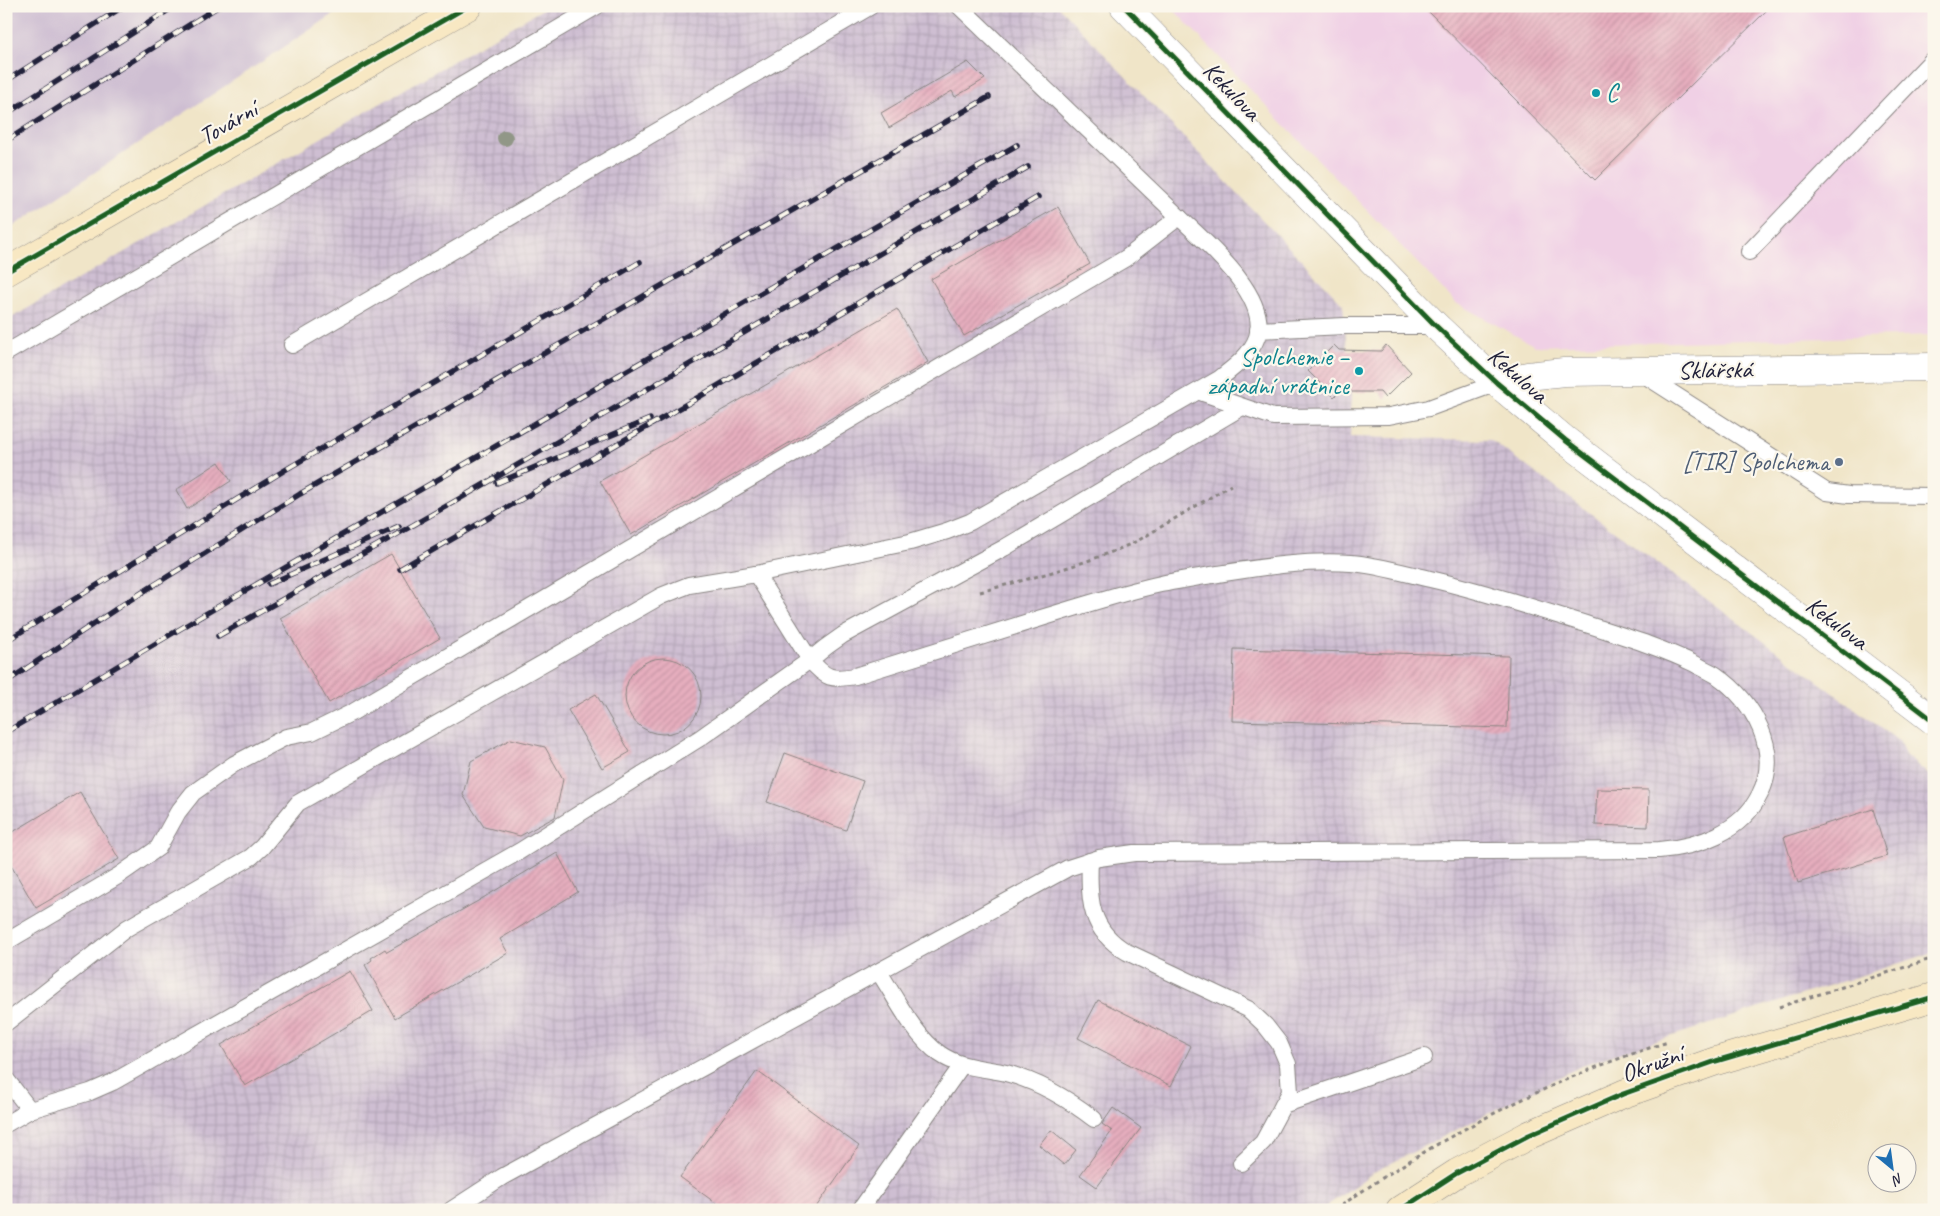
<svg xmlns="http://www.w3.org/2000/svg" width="1940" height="1216" font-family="Caveat,sans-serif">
  <defs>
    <pattern id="industrial-grid" width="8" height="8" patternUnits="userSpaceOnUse" patternTransform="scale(1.25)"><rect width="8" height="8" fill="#cebed2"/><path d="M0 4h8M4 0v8" fill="none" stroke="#b1a3b5"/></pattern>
    <pattern id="building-hatch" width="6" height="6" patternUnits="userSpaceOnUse" patternTransform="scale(1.25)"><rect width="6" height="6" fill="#e6aebe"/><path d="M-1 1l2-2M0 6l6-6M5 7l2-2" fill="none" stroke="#c595a4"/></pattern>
  </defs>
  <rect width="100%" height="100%" fill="#fbf7ec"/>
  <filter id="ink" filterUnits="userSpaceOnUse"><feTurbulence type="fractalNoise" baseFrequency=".02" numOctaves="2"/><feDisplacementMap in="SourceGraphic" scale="10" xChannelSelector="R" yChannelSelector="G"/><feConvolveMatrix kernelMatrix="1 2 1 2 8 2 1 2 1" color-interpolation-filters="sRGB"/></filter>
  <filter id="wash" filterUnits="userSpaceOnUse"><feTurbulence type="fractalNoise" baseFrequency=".0096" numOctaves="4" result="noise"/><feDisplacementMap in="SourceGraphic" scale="20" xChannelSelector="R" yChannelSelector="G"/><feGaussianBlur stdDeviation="1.12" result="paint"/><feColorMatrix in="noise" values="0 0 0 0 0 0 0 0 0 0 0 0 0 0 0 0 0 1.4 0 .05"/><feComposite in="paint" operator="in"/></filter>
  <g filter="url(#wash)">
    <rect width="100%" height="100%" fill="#f0e5c8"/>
    <polygon fill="#f0d0e5" points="1170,6 1934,6 1934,335 1535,346 1456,303"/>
    <polygon fill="url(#industrial-grid)" points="548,6 1058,6 1343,304 1347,350 1381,351 1386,345 1411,372 1385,398 1380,392 1352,392 1350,437 1491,440 1900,742 1905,755 1934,779 1934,952 1585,1064 1374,1172 1321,1210 6,1210 6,321"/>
    <polygon fill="#cebed2" points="6,6 346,6 6,231"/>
    <g id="blocks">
      <g fill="url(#building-hatch)">
        <polygon points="1423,6 1771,6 1595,180"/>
        <polygon points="968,62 985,79 955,97 952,91 889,128 881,113"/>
        <polygon points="1058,207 1090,264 964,336 931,279"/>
        <polygon points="897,309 928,362 631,535 600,481"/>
        <polygon points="1334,345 1339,350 1381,351 1386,345 1411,372 1385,398 1380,392 1339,392 1334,397 1308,371"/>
        <polygon points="219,462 231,481 187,509 176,490"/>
        <polygon points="391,554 440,638 329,703 280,618"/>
        <polygon points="1234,649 1509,656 1507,728 1232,721"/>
        <circle cx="663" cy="696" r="38"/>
        <polygon points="596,694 630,752 602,768 568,710"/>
        <polygon points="511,739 545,747 563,779 555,817 520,836 484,827 463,795 471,761"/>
        <polygon points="785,753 863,781 846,830 767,802"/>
        <polygon points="1597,789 1649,790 1648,827 1595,825"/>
        <polygon points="80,792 119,859 36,908 6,857 6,836"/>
        <polygon points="1873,809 1887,856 1798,883 1784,837"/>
        <polygon points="557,853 578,892 500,939 508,953 395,1018 365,965 372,960 371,958 385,949 387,952 478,901"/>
        <polygon points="350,971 373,1011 245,1086 221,1045"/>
        <polygon points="1098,1000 1191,1046 1171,1086 1078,1038"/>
        <polygon points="757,1071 859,1146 814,1210 725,1210 680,1177"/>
        <polygon points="1113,1108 1141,1128 1097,1187 1080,1175 1112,1131 1102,1124"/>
        <polygon points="1051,1130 1076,1150 1064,1165 1039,1145"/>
      </g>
    </g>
  </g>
  <g filter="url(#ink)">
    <use href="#blocks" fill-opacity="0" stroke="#898482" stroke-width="1"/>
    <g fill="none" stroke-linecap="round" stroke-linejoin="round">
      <defs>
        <g id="lane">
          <polyline points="1749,252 1934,58"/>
          <polyline points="1258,330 1345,326 1436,326"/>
          <polyline points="292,345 871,6"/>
          <polyline points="6,353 597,6"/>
          <polyline points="1641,373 1827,492 1849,495 1934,496"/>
          <polyline points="1200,392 1273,417 1389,416 1429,408 1497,383"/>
          <path d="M1090,861C1088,900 1090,931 1127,952L1248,1009L1265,1025L1279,1043L1288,1064L1290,1092L1263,1142L1241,1163"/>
          <polyline points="6,942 118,876 158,848 178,812 193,793 234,764 286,737 312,732 353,712 1126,258 1179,217 959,6"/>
          <path d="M879,972C896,998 914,1036 940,1054C960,1068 984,1068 1006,1073C1040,1082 1067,1098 1094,1119"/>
          <path d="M6,1023L127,928L251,857L262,847L298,803L661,596L689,585L756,574L910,542L947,531L970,522L1219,379C1233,368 1251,355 1257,337C1270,296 1205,242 1179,217"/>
          <polyline points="6,1079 30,1110 6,1124"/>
          <polyline points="1283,1105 1424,1057"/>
          <polyline points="30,1110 90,1092 113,1082 520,851 700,738 810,660 826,647 843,635 1004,548 1242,407"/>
          <path d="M451,1210L502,1177L1068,868L1099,858L1134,853L1659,850C1698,847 1742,832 1760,794C1782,750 1753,701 1716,675C1709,671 1702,668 1695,664C1660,647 1623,636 1586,624C1534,608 1483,591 1430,579C1404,573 1377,565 1351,563C1305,560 1263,567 1218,574C1199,577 1180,580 1161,584C1119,593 1079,607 1038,619C977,638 916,657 855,676C832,680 826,679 810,660L756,574"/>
          <polyline points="860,1210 962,1065"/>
        </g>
        <g id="street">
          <polyline points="1124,6 1436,326 1497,383 1565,440 1934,721"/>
          <polyline points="1497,383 1528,376 1564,372 1934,367"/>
        </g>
        <g id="secondary">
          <polyline points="6,272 468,6"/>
          <polyline points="1400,1210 1457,1173 1529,1135 1623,1094 1716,1061 1934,997"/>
        </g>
      </defs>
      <use href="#lane" stroke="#898482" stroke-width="18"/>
      <use href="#street" stroke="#898482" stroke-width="29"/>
      <use href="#secondary" stroke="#898482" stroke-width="29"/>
      <g stroke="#898482" stroke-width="3" stroke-dasharray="4 4" stroke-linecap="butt">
        <path d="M980,592C1034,577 1089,564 1139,540L1231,485"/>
        <polyline points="1779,1007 1934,958"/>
        <path d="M1335,1210C1437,1138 1549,1079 1668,1042"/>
      </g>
      <use href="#lane" stroke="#fff" stroke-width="16"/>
      <use href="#street" stroke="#fff" stroke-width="28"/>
      <use href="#secondary" stroke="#f8e8c3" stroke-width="28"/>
      <defs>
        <g id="rail">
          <polyline points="6,81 124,6"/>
          <polyline points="6,114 175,6"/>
          <polyline points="6,141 219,6"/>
          <polyline points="497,483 650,419"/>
          <polyline points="400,569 692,401 1038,197"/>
          <polyline points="269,584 399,526"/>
          <polyline points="218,636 459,499 1028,167"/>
          <polyline points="6,641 285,470 640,262"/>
          <polyline points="6,682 122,605 300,494 989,97"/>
          <polyline points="6,732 212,610 1017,145"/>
        </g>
      </defs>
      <use href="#rail" stroke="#22223b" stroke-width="5.5"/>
      <use href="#rail" stroke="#fbf7ec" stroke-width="4" stroke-dasharray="11" stroke-linecap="butt"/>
      <defs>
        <g id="cycleway">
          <polyline points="1124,6 1436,326 1497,383 1565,440 1934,721"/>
          <polyline points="6,272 468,6"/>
          <polyline points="1400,1210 1457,1173 1529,1135 1623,1094 1716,1061 1934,997"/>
        </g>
      </defs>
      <use href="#cycleway" stroke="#fbf7ec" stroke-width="8"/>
      <use href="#cycleway" stroke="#1b5e20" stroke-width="5"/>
    </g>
    <circle fill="#919787" cx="505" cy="138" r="8"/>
  </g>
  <g fill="#0f9aa8" stroke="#fbf7ec" stroke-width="2">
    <circle cx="1596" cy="93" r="5"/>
    <circle cx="1359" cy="371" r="5"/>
  </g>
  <circle fill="#5c6f8a" stroke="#fbf7ec" stroke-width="2" cx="1839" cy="462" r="5"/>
  <g text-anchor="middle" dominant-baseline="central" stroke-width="4.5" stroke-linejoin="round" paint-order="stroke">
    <g font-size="25" fill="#22223b" stroke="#fbf7ec">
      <text transform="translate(1232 91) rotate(46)">Kekulova</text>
      <text transform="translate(228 123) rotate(-30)">Tovární</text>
      <text transform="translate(1715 370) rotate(-1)">Sklářská</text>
      <text transform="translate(1518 375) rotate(41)">Kekulova</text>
      <text transform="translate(1837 623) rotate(37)">Kekulova</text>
      <text transform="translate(1652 1064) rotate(-20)">Okružní</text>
    </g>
    <g font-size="25" fill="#0d838f" stroke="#fbf7ec" text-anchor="start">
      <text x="1606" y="93">C</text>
      <text x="1349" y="357" text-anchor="end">Spolchemie –<tspan x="1349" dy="29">západní vrátnice</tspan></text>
    </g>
    <g font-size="25" fill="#4e5e75" stroke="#fbf7ec" text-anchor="end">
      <text x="1829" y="462">[TIR] Spolchema</text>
    </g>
  </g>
  <rect width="1940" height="1216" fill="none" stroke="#fbf7ec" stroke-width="25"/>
  <g transform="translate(1892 1168) rotate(151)"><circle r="24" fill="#fbf7ec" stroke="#a4a2a5"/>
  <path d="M0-4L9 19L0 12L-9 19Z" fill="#1f6fb2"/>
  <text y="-8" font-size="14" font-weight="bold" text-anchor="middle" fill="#22223b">N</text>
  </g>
</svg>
